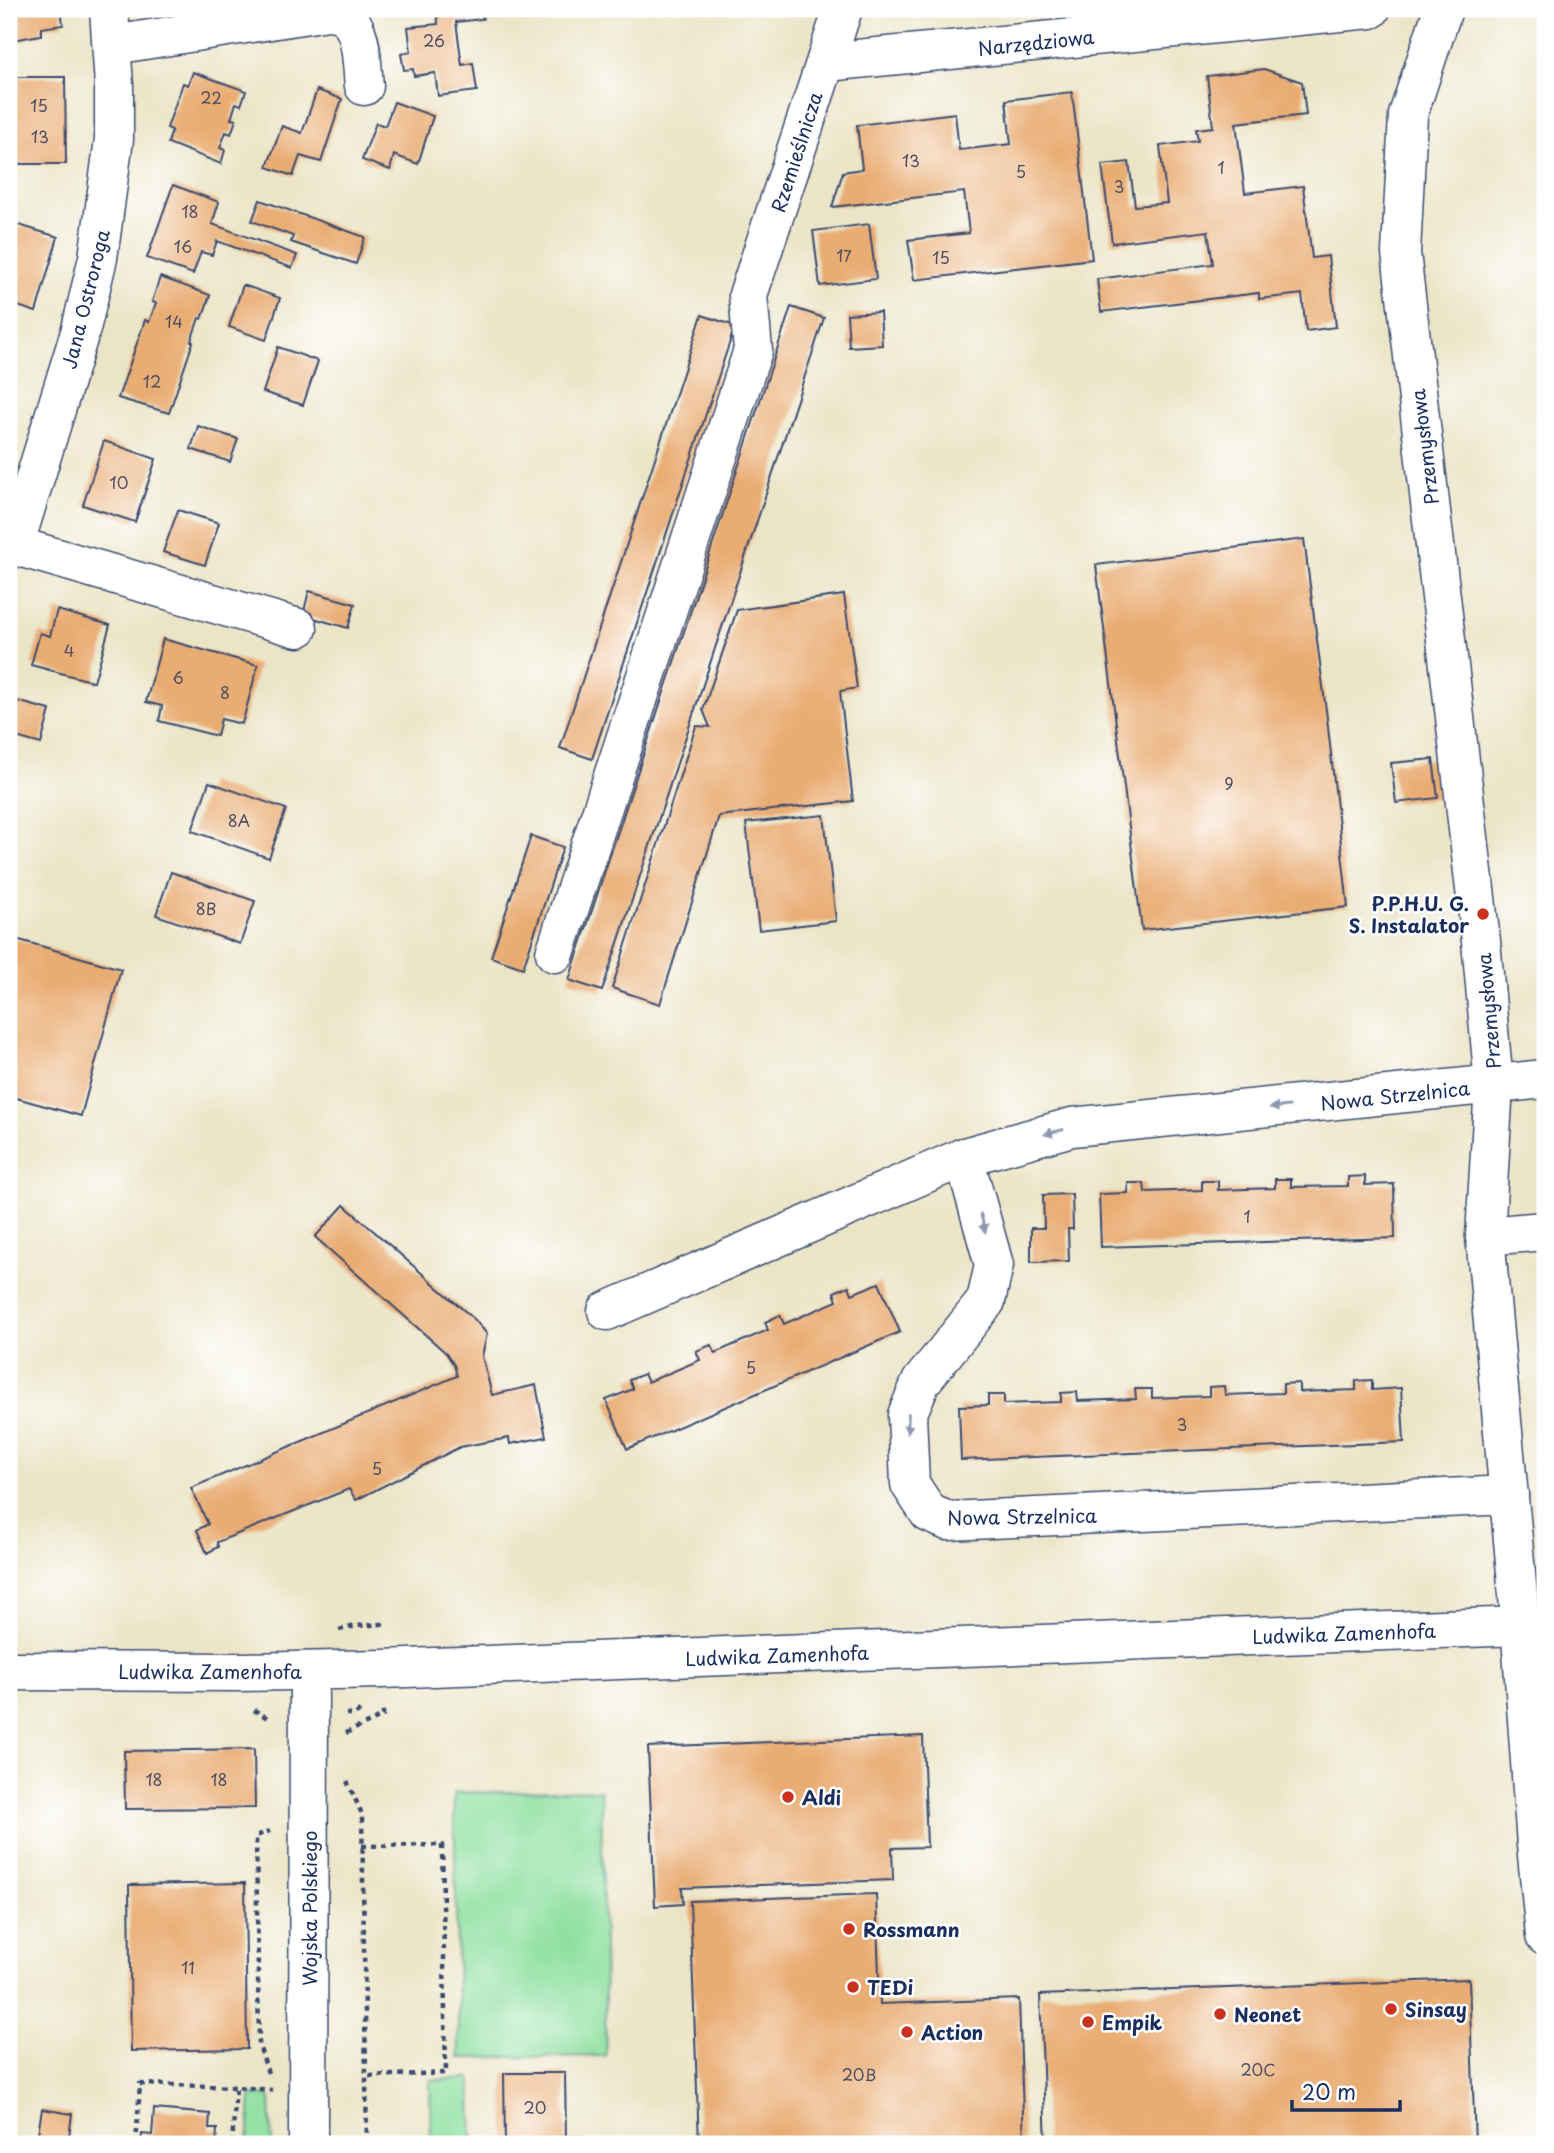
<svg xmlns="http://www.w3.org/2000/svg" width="1554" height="2153" font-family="'Playpen Sans',sans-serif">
  <rect width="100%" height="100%" fill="#fff"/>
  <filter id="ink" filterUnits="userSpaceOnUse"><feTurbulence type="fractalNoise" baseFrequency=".0143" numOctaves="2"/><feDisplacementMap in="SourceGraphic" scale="14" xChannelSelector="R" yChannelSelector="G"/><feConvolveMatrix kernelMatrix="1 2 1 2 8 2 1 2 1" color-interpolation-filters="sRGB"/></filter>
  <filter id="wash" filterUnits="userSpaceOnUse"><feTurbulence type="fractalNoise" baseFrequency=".00686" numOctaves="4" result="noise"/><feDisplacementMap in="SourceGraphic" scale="28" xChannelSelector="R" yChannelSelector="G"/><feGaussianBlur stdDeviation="1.57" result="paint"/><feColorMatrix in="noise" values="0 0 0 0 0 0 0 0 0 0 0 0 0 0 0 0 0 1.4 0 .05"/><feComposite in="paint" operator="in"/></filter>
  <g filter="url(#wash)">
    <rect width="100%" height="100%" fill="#ebe5c7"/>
    <g fill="#8fe0a0" stroke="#55887f" stroke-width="2">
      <polygon points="601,1790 606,2056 459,2058 454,1793"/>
      <polygon points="471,2078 472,2144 431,2144 430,2080"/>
      <polygon points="253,2095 268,2096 270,2098 272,2144 248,2144 251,2097"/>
    </g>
    <g id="blocks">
      <g fill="#e9ac72">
        <polygon points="9,9 61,9 63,25 41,28 41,35 13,40"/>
        <polygon points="437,9 481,9 483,19 456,22 462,65 473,63 477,91 438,96 435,73 414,76 413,69 404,70 401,54 411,52 408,27 438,24"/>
        <polygon points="1264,69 1302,82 1306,115 1236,123 1245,193 1303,186 1312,258 1328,256 1336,327 1306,331 1302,294 1259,299 1259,293 1101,312 1097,279 1213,264 1208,231 1112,243 1102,165 1129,162 1135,206 1167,203 1160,146 1198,141 1196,129 1213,127 1207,76"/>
        <polygon points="193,72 246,91 241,105 236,103 231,119 236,120 231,134 226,132 220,148 225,150 221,164 168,143 172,130 167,128 183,83 188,85"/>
        <polygon points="13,77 65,77 66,164 17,164 17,172 9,172 9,151 14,151 14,120 9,120 9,90 13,90"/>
        <polygon points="317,90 342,99 321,162 300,156 293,176 267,167 282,126 302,133"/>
        <polygon points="1072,92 1092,259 914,280 908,240 969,233 964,192 832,207 843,172 862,169 857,125 955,113 959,150 1011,144 1006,100"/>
        <polygon points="394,102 433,116 418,164 394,155 390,170 362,160 376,123 385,126"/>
        <polygon points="173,185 219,202 212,224 297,255 292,268 217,241 212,255 201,252 193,274 147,258"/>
        <polygon points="260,200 365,237 356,264 291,242 293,236 252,221"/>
        <polygon points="9,222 58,237 36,312 9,303"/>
        <polygon points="869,224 876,279 820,286 813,231"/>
        <polygon points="160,277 210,295 202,319 199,318 191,341 193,342 169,413 118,398 145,320 149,322 156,303 152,302"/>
        <polygon points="243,285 280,298 266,340 229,327"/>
        <polygon points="791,307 824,318 602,991 569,980"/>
        <polygon points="880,312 882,345 849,347 847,314"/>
        <polygon points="702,315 735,326 592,759 560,748"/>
        <polygon points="278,347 318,361 303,405 263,392"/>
        <polygon points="198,426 238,439 230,462 191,449"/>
        <polygon points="104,441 156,459 135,522 83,505"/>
        <polygon points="178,510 219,523 205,565 163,552"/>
        <polygon points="1304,539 1327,718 1348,907 1142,930 1096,565"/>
        <polygon points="309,591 355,604 348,628 303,615"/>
        <polygon points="844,595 857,688 840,691 853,801 719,816 660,1004 612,988 696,726 710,727 703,710 737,610"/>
        <polygon points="57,610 110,625 94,682 31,665 40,633 50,636"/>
        <polygon points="163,639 258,665 242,724 221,719 217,736 159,721 162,706 146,702"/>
        <polygon points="9,699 50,710 41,744 9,735"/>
        <polygon points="1433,759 1438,798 1396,803 1391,763"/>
        <polygon points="209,782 286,809 269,858 192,831"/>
        <polygon points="1541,798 1545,798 1545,815 1544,815"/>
        <polygon points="824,815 836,921 759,930 746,823"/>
        <polygon points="531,836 563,847 523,968 491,957"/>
        <polygon points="171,872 255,901 240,944 156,915"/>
        <polygon points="9,937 121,969 81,1116 9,1096"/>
        <polygon points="1365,1176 1365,1185 1394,1184 1395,1238 1101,1247 1099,1194 1128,1193 1128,1183 1144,1183 1145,1192 1202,1190 1202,1181 1218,1181 1218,1190 1275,1188 1275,1179 1291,1179 1291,1187 1348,1186 1348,1177"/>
        <polygon points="1072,1194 1073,1229 1068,1229 1069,1261 1031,1262 1031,1228 1044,1228 1043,1195"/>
        <polygon points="344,1205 475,1320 487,1334 482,1356 492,1395 536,1385 546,1437 510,1444 509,1438 460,1447 356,1500 349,1489 217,1542 218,1547 207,1553 197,1530 208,1524 191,1488 457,1376 454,1365 446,1353 315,1237"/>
        <polygon points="879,1283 900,1332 627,1449 606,1400 633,1389 629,1380 644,1374 648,1382 700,1360 696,1351 711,1345 715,1353 768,1330 765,1322 780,1315 784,1324 837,1301 834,1292 849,1286 852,1294"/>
        <polygon points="1372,1380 1372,1390 1401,1388 1404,1442 961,1460 959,1406 988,1405 988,1395 1004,1395 1004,1404 1061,1402 1061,1393 1077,1392 1078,1401 1136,1399 1135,1389 1152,1389 1152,1398 1209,1396 1209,1387 1224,1386 1225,1395 1283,1393 1283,1384 1299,1383 1299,1392 1356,1390 1356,1381"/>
        <polygon points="923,1736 927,1847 892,1848 893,1880 682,1888 683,1904 655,1906 648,1747"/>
        <polygon points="254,1749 255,1808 125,1809 124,1751"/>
        <polygon points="245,1883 247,2049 131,2051 129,1885"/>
        <polygon points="876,1894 880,2004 1019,1999 1024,2144 699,2144 690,1901"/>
        <polygon points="1469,1979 1475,2143 1474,2144 1046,2144 1040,1995"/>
        <polygon points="504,2073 565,2073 566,2141 584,2140 584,2144 505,2144"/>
        <polygon points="42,2109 72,2114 68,2144 37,2140"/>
        <polygon points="154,2109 210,2114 209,2129 217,2129 216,2144 141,2144 142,2134 152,2135"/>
      </g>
    </g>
  </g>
  <g filter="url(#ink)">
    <use href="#blocks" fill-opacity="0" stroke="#3a4a6e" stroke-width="2"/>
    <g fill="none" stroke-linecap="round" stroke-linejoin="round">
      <defs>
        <g id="minor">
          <polyline points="1443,9 1408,115 1401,253 1481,941 1494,1085 1485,1236 1518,1595 1536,1845 1545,1936"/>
          <path d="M113,45L327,11C364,10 361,60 364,86"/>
          <polyline points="826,62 1371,9"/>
          <polyline points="9,544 298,628"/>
          <polyline points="14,546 81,329 98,258 114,139 114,86 109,9"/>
          <polyline points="555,953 753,350 748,295 843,9"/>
          <polyline points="964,1157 994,1265 986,1301 921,1382 907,1415 910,1484 929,1513 948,1521 1509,1495"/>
          <polyline points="1485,1236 1545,1231"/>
          <polyline points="607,1311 964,1157 1072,1127 1545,1079"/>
          <polyline points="9,1671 242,1672 382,1669 1545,1625"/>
          <polyline points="308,2144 309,1671"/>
        </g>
      </defs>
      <use href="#minor" stroke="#3a4a6e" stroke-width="41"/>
      <g stroke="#3a4a6e" stroke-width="4.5" stroke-dasharray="5 5" stroke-linecap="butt">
        <polyline points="339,1630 356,1626 382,1624 381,1629"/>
        <polyline points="254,1710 271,1720"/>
        <polyline points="346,1714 356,1714 363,1708"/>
        <polyline points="346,1733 383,1716 383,1709"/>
        <polyline points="347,1781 362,1814 367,2144"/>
        <polyline points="362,1846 442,1845 446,2073 367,2076"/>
        <polyline points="268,2073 259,2045 256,1836 270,1831"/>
        <polyline points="136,2144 140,2084 236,2087"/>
        <polyline points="232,2144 236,2087 272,2090"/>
      </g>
      <use href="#minor" stroke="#fff" stroke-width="38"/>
    </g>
    <defs><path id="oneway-solid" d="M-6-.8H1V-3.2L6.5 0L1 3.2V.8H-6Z" transform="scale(1.75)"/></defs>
    <g fill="#8d97ae">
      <use href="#oneway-solid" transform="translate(1280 1107) rotate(174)"/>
      <use href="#oneway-solid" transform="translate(1054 1132) rotate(165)"/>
      <use href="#oneway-solid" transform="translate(983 1223) rotate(75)"/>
      <use href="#oneway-solid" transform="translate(908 1423) rotate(93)"/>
    </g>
  </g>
  <g fill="#c8321e" stroke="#fff" stroke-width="2.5">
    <circle cx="1483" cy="914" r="7"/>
    <circle cx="788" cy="1797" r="7"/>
    <circle cx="849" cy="1929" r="7"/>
    <circle cx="853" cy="1987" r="7"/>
    <circle cx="1391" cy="2009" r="7"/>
    <circle cx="1220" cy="2014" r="7"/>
    <circle cx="1088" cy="2022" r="7"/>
    <circle cx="907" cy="2032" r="7"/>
  </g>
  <g text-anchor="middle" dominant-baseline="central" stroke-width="5" stroke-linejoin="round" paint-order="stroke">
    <g font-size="16" fill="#4e4e63">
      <text x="434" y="40">26</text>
      <text x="211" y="97">22</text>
      <text x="39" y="105">15</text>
      <text x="40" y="136">13</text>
      <text x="911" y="160">13</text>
      <text x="1221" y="167">1</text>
      <text x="1021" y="171">5</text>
      <text x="1119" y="186">3</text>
      <text x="190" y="211">18</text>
      <text x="183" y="246">16</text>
      <text x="844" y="255">17</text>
      <text x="941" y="257">15</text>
      <text x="174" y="321">14</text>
      <text x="152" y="381">12</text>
      <text x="119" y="482">10</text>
      <text x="69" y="650">4</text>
      <text x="178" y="677">6</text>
      <text x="225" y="692">8</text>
      <text x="1229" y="783">9</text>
      <text x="239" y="820">8A</text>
      <text x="206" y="908">8B</text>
      <text x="1247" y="1216">1</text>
      <text x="751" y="1367">5</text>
      <text x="1182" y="1424">3</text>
      <text x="377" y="1468">5</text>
      <text x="154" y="1779">18</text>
      <text x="219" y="1779">18</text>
      <text x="188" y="1967">11</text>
      <text x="1258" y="2069">20C</text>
      <text x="859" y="2074">20B</text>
      <text x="535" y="2107">20</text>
    </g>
    <g font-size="19" fill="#1b2f5e" stroke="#fff">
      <text transform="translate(1036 42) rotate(-6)">Narzędziowa</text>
      <text transform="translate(796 152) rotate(-72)">Rzemieślnicza</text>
      <text transform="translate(85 299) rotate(-76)">Jana Ostroroga</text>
      <text transform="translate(1424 447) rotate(-97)">Przemysłowa</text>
      <text transform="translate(1488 1011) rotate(-95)">Przemysłowa</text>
      <text transform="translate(1395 1095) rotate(-6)">Nowa Strzelnica</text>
      <text transform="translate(1022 1516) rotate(-1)">Nowa Strzelnica</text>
      <text transform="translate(1344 1633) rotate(-2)">Ludwika Zamenhofa</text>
      <text transform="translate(777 1655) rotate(-2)">Ludwika Zamenhofa</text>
      <text x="210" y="1671">Ludwika Zamenhofa</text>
      <text transform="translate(309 1908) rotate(-90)">Wojska Polskiego</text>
    </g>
    <g font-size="19" font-weight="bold" fill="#1b2f5e" stroke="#fff" text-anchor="start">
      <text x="1469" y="903" text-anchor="end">P.P.H.U. G.<tspan x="1469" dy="22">S. Instalator</tspan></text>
      <text x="802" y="1797">Aldi</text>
      <text x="863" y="1929">Rossmann</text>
      <text x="867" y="1987">TEDi</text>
      <text x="1405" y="2009">Sinsay</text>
      <text x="1234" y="2014">Neonet</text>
      <text x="1102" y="2022">Empik</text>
      <text x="921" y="2032">Action</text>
    </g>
  </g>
  <rect width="1554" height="2153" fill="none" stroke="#fff" stroke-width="35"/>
  <path d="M1292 2100v10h108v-10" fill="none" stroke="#1b2f5e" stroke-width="3.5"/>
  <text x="1302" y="2100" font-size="21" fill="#1b2f5e" stroke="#ffffff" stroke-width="5" paint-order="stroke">20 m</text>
</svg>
